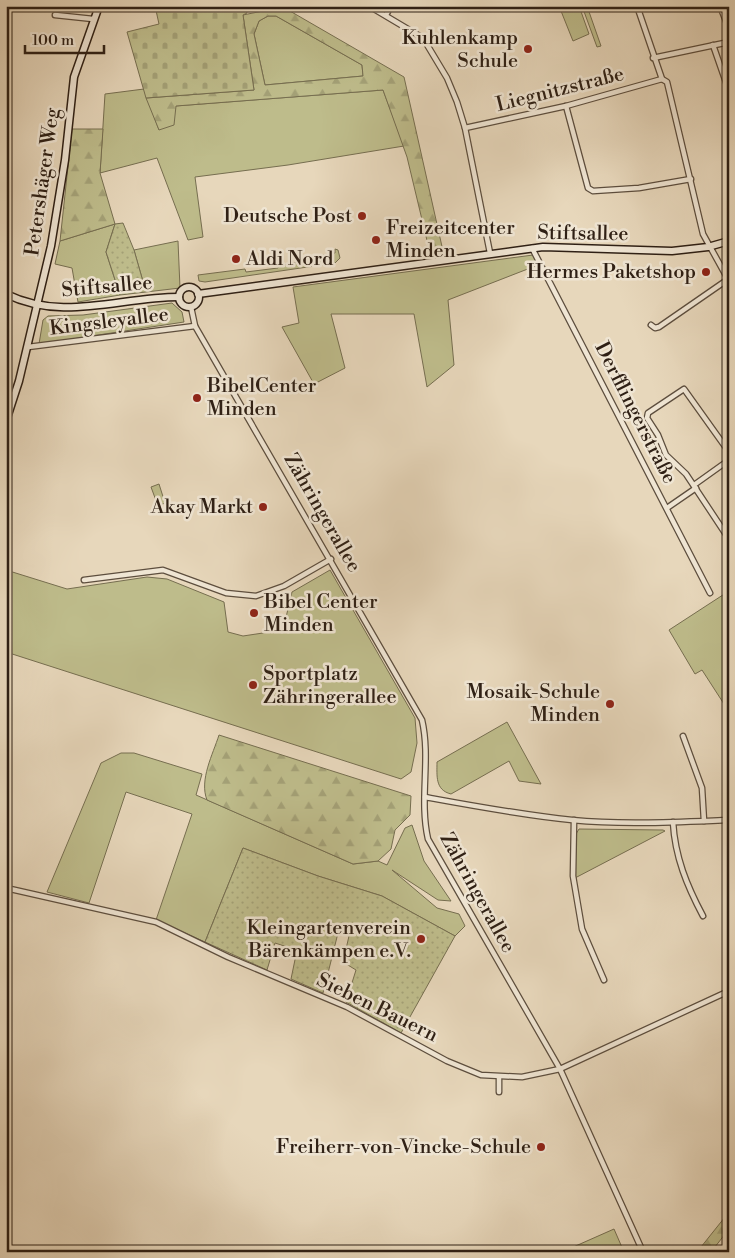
<svg xmlns="http://www.w3.org/2000/svg" width="735" height="1258" font-family="'Libre Bodoni',serif">
  <defs>
    <pattern id="forest-firs" width="22" height="20" patternUnits="userSpaceOnUse" patternTransform="scale(1.25)"><rect width="22" height="20" fill="#bebc8b"/><path d="M5 1l3.5 6h-7zM16 11l3.5 6h-7z" fill="#a4a177"/></pattern>
    <pattern id="cemetery-stones" width="16" height="16" patternUnits="userSpaceOnUse" patternTransform="scale(1.25)"><rect width="16" height="16" fill="#bebc8b"/><path d="M2 7V4a2 2 0 0 1 4 0v3zM10 15v-3a2 2 0 0 1 4 0v3z" fill="#a4a177"/></pattern>
    <pattern id="garden-dots" width="8" height="8" patternUnits="userSpaceOnUse" patternTransform="scale(1.25)"><rect width="8" height="8" fill="#bebc8b"/><path d="M2 2h.1M6 6h.1" fill="none" stroke="#a4a177" stroke-width="1.8" stroke-linecap="round"/></pattern>
  </defs>
  <rect width="100%" height="100%" fill="#e7d7bb"/>
  <filter id="stains"><feTurbulence type="fractalNoise" baseFrequency=".004" numOctaves="4"/><feColorMatrix values="0 0 0 0 .2 0 0 0 0 .09 0 0 0 0 .02 0 0 0 .5 -.17"/></filter>
  <radialGradient id="worn" r=".72"><stop offset=".6" stop-color="#630" stop-opacity="0"/><stop offset="1" stop-color="#630" stop-opacity=".3"/></radialGradient>
  <g fill="#bebc8b" stroke="#766e50">
    <polygon points="559,6 579,6 589,34 573,41"/>
    <polygon points="582,6 587,6 601,46 597,47"/>
    <polygon points="268,16 276,16 362,65 363,76 265,85 254,34 259,21"/>
    <polygon points="144,89 159,130 175,106 383,90 404,146 288,165 195,177 203,237 188,240 157,158 100,173 105,94"/>
    <polygon points="115,224 106,252 120,295 78,302 72,268 55,264 60,241"/>
    <polygon points="178,241 180,288 146,292 134,250"/>
    <path d="M335,249L338,250L340,258L335,263L205,282L199,281L198,275L245,269L246,272L278,268V266C299,263 315,256 335,253Z"/>
    <polygon points="533,255 538,265 448,300 454,365 427,387 414,314 331,314 345,368 314,384 282,327 299,323 293,287"/>
    <polygon points="172,303 182,312 184,322 39,344 43,320 48,316 83,315"/>
    <polygon points="159,484 165,503 158,506 151,487"/>
    <polygon points="6,570 67,589 147,577 167,579 224,602 228,632 243,636 283,630 292,592 330,570 415,718 417,743 411,772 401,779 6,652"/>
    <polygon points="729,591 729,702 724,704 702,670 695,674 669,630"/>
    <path d="M507,722L541,784L519,781L509,761L451,794C435,790 437,776 437,762Z"/>
    <polygon points="121,753 134,753 202,774 196,795 353,864 378,861 387,865 405,828 412,825 424,861 451,901 438,900 392,870 437,908 459,914 465,926 455,936 382,896 318,876 243,848 205,942 156,920 192,814 126,792 89,903 47,892 101,763"/>
    <polygon points="579,829 663,830 665,831 575,878 576,834"/>
    <polygon points="614,1229 624,1252 562,1252"/>
  </g>
  <g fill="url(#forest-firs)" stroke="#766e50" fill-rule="evenodd">
    <path d="M283,7L404,77L443,251L430,253L407,157L383,90L176,106L174,125L159,130L146,98L254,90L243,15ZM268,16H276L362,65L363,76L265,85L254,34L259,21Z"/>
    <polygon points="72,129 103,129 100,173 115,224 60,241"/>
    <path d="M219,735L411,796L410,815L395,830L391,849L378,861L353,864L207,800C199,780 213,754 219,735Z"/>
    <polygon points="729,1212 729,1229 711,1252 697,1252"/>
  </g>
  <polygon fill="url(#cemetery-stones)" stroke="#766e50" points="155,6 245,6 247,13 243,15 254,90 146,98 127,32 159,24"/>
  <g fill="url(#garden-dots)" stroke="#766e50">
    <polygon points="123,223 134,250 146,292 120,295 106,252 115,224"/>
    <polygon points="243,848 318,876 382,896 455,936 401,1033 346,1002 356,970 343,962 349,936 338,933 323,993 291,979 297,950 275,943 267,970 205,942"/>
  </g>
  <g fill="none" stroke-linecap="round" stroke-linejoin="round">
    <defs>
      <g id="street">
        <polyline points="369,6 423,38 447,78 457,102 465,128 490,253"/>
        <polyline points="637,6 662,79 667,82 703,234 729,281"/>
        <polyline points="720,6 729,29"/>
        <polyline points="55,15 93,19"/>
        <polyline points="386,15 391,6"/>
        <polyline points="713,45 729,91"/>
        <polyline points="653,58 729,42"/>
        <polyline points="566,106 588,188 593,191 639,188 691,179"/>
        <polyline points="465,128 566,106 662,79"/>
        <polyline points="532,248 710,593"/>
        <path d="M191,307L195,326L422,720C431,759 419,799 428,839L560,1069L643,1252"/>
        <polyline points="651,325 655,328 659,327 727,280"/>
        <polyline points="28,347 195,326"/>
        <polyline points="729,452 684,389 648,413 647,418 658,435 666,455 686,474 729,539"/>
        <polyline points="694,485 729,460"/>
        <polyline points="667,508 696,488"/>
        <polyline points="84,580 163,570 226,593 256,596 284,586 331,559"/>
        <polyline points="683,736 702,788 704,821"/>
        <path d="M425,797C474,806 522,815 572,820C623,825 677,822 729,820"/>
        <polyline points="574,820 573,876 582,929 604,980"/>
        <path d="M673,822C675,857 687,886 703,916"/>
        <polyline points="6,888 156,922 228,957 347,1007 447,1061 481,1075 522,1077 560,1069 729,991"/>
        <polyline points="499,1077 499,1092"/>
      </g>
      <g id="secondary">
        <circle cx="189" cy="297" r="10"/>
        <path d="M6,294C63,322 119,297 179,297"/>
        <polyline points="198,294 543,247 672,251 708,247 729,241"/>
        <polyline points="6,421 19,381 51,246 65,160 74,77 99,6"/>
      </g>
    </defs>
    <use href="#street" stroke="#5d4e3e" stroke-width="7"/>
    <use href="#secondary" stroke="#2f2015" stroke-width="9"/>
    <use href="#street" stroke="#efe5d3" stroke-width="4.5"/>
    <use href="#secondary" stroke="#efe5d3" stroke-width="6"/>
  </g>
  <g fill="#8f2418" stroke="#efe5d3" stroke-width="2">
    <circle cx="528" cy="49" r="5"/>
    <circle cx="362" cy="216" r="5"/>
    <circle cx="376" cy="240" r="5"/>
    <circle cx="236" cy="259" r="5"/>
    <circle cx="706" cy="272" r="5"/>
    <circle cx="197" cy="398" r="5"/>
    <circle cx="263" cy="507" r="5"/>
    <circle cx="254" cy="613" r="5"/>
    <circle cx="253" cy="685" r="5"/>
    <circle cx="610" cy="704" r="5"/>
    <circle cx="421" cy="939" r="5"/>
    <circle cx="541" cy="1147" r="5"/>
  </g>
  <g text-anchor="middle" dominant-baseline="central" stroke-width="5" stroke-linejoin="round" paint-order="stroke">
    <g font-size="20" fill="#2f2015" stroke="#efe5d3" text-anchor="end">
      <text x="518" y="38">Kuhlenkamp<tspan x="518" dy="23">Schule</tspan></text>
      <text x="352" y="216">Deutsche Post</text>
      <text x="386" y="228" text-anchor="start">Freizeitcenter<tspan x="386" dy="23">Minden</tspan></text>
      <text x="246" y="259" text-anchor="start">Aldi Nord</text>
      <text x="696" y="272">Hermes Paketshop</text>
      <text x="207" y="386" text-anchor="start">BibelCenter<tspan x="207" dy="23">Minden</tspan></text>
      <text x="253" y="507">Akay Markt</text>
      <text x="264" y="602" text-anchor="start">Bibel Center<tspan x="264" dy="23">Minden</tspan></text>
      <text x="263" y="674" text-anchor="start">Sportplatz<tspan x="263" dy="23">Zähringerallee</tspan></text>
      <text x="600" y="692">Mosaik-Schule<tspan x="600" dy="23">Minden</tspan></text>
      <text x="411" y="928">Kleingartenverein<tspan x="411" dy="23">Bärenkämpen e.V.</tspan></text>
      <text x="531" y="1147">Freiherr-von-Vincke-Schule</text>
    </g>
    <g font-size="20" fill="#2f2015" stroke="#efe5d3">
      <text transform="translate(560 90) rotate(-14)">Liegnitzstraße</text>
      <text transform="translate(43 182) rotate(-82)">Petershäger Weg</text>
      <text transform="translate(583 234) rotate(1)">Stiftsallee</text>
      <text transform="translate(107 287) rotate(-5)">Stiftsallee</text>
      <text transform="translate(109 322) rotate(-7)">Kingsleyallee</text>
      <text transform="translate(635 413) rotate(63)">Derfflingerstraße</text>
      <text transform="translate(322 513) rotate(60)">Zähringerallee</text>
      <text transform="translate(477 893) rotate(61)">Zähringerallee</text>
      <text transform="translate(377 1008) rotate(26)">Sieben Bauern</text>
    </g>
  </g>
  <rect width="735" height="1258" fill="none" stroke="#e7d7bb" stroke-width="25"/>
  <rect x="8" y="8" width="720" height="1243" fill="none" stroke="#2f2015" stroke-width="2.5"/>
  <rect x="12" y="12" width="710" height="1233" fill="none" stroke="#2f2015"/>
  <path d="M25 45v8h79v-8" fill="none" stroke="#2f2015" stroke-width="2.5"/>
  <text x="32" y="45" font-size="15" fill="#2f2015" stroke="#efe5d3" stroke-width="4" paint-order="stroke">100 m</text>
  <rect width="100%" height="100%" filter="url(#stains)"/>
  <rect width="100%" height="100%" fill="url(#worn)"/>
</svg>
